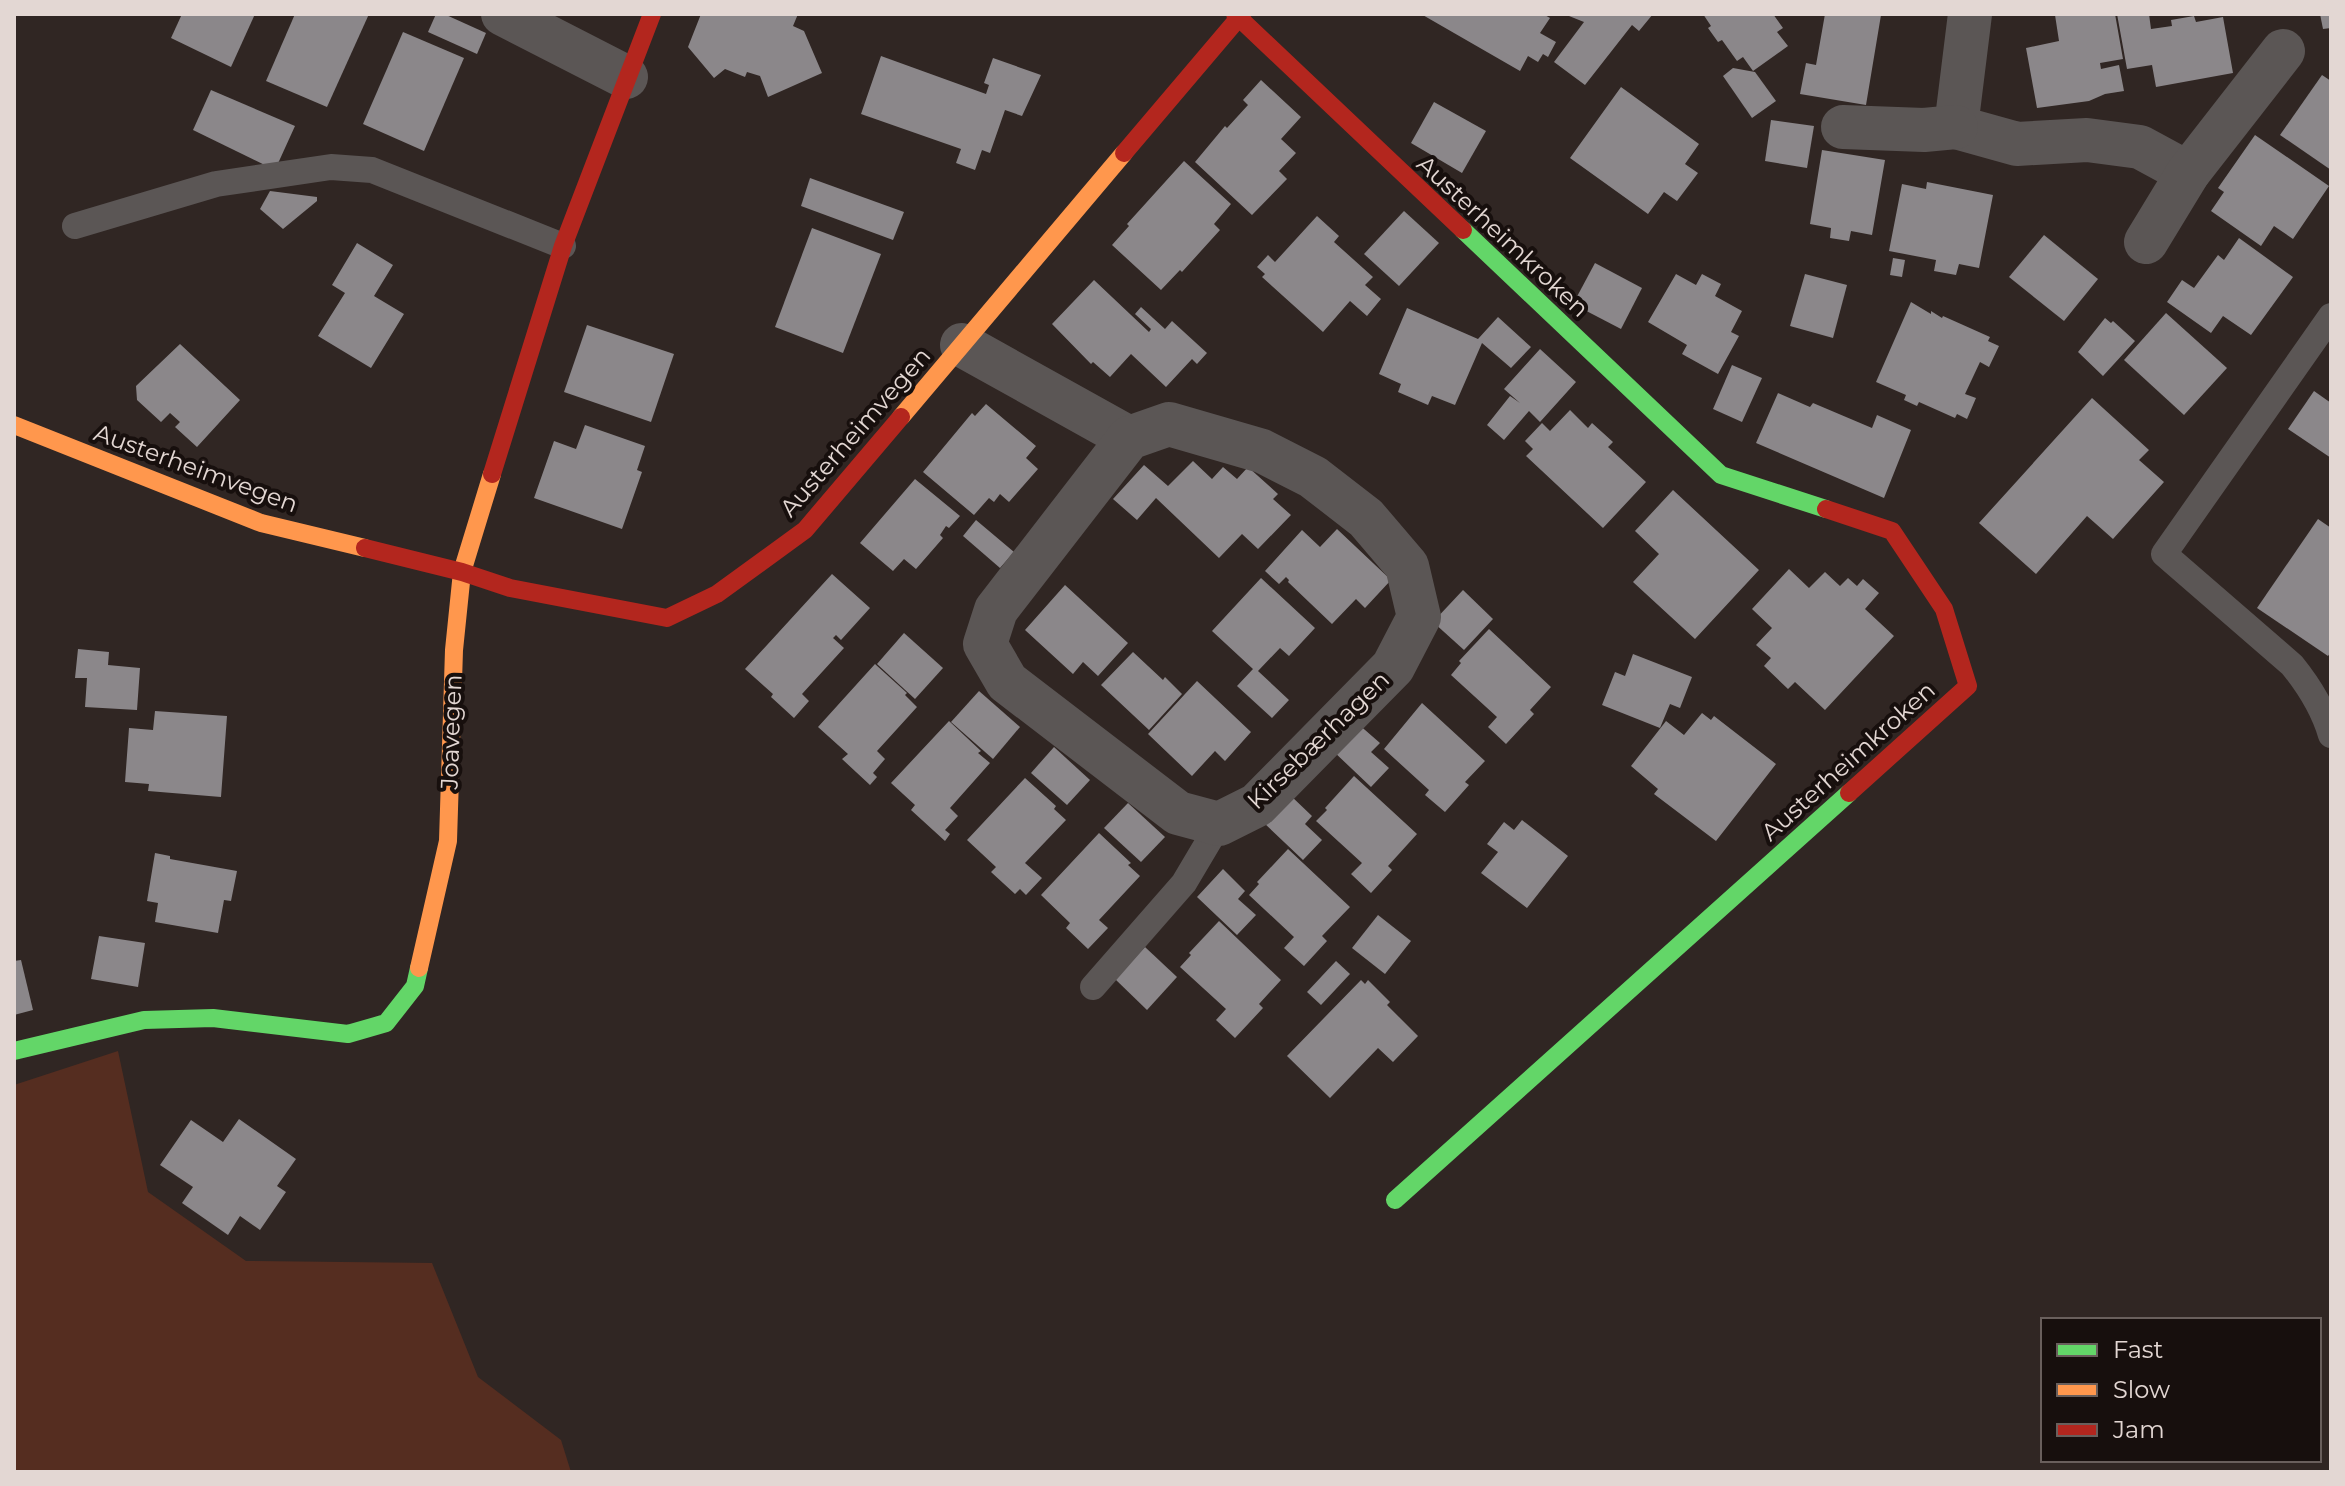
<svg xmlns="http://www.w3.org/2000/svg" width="2345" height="1486" font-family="Montserrat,sans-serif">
  <rect width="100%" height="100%" fill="#302623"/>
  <polygon fill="#552d20" points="118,1051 148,1192 246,1261 432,1263 478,1377 561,1440 571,1472 14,1472 14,1085"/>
  <g fill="#8b878a">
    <polygon points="182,14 255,14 231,67 171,38"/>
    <polygon points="295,14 369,14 327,107 266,81"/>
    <polygon points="436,14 444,14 486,33 477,54 428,32"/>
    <polygon points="701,14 798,14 793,26 804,31 822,73 768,97 760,76 747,72 745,77 725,69 714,78 688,47"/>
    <polygon points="1421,14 1543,14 1550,18 1540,33 1556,42 1548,57 1543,54 1538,62 1528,56 1520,71"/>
    <polygon points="1564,14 1653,14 1639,31 1632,25 1585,85 1554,62 1584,22"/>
    <polygon points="1703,14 1773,14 1783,28 1777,32 1788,46 1753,71 1743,57 1737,61 1722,40 1718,42 1708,28 1711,26"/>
    <polygon points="1825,14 1881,15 1866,105 1800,94 1806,63 1816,65"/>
    <polygon points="2115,14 2123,59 2100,63 2101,69 2119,65 2124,91 2105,94 2089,101 2037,108 2026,48 2059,41 2055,15"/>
    <polygon points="2117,14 2149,14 2151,29 2172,26 2171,20 2194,16 2196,22 2223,17 2233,73 2156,87 2152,65 2127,69"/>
    <polygon points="2320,14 2331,14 2331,28 2323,29"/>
    <polygon points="403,32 464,58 424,151 363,124"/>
    <polygon points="881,56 986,94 989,85 984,83 993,58 1041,75 1022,116 1005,110 990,153 982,150 975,170 956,163 961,149 861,114"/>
    <polygon points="1733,68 1755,72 1776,101 1752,118 1723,76"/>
    <polygon points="2322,75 2331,81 2331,170 2280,135"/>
    <polygon points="1261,80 1301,117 1281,139 1296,153 1279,171 1287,179 1252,215 1195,162 1225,126 1227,128 1248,105 1243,100"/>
    <polygon points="1621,87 1699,144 1685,164 1698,173 1677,201 1664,192 1648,214 1570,158"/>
    <polygon points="211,90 295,126 275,170 193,130"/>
    <polygon points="1434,102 1486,131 1462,173 1411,143"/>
    <polygon points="1771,120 1814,126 1807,168 1765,161"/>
    <polygon points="2255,135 2329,186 2293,239 2274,226 2261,246 2211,211 2224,192 2218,188"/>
    <polygon points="1822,150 1885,160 1872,235 1851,231 1849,241 1830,238 1831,228 1810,224"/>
    <polygon points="1184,161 1231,204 1214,224 1220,230 1182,272 1180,270 1161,290 1112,245 1129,226 1127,224"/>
    <polygon points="810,178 904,212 893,240 801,206"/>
    <polygon points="1927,182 1993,195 1979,268 1959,264 1956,275 1934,271 1936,260 1889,251 1902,184 1926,189"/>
    <polygon points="270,191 317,197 317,201 283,229 260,209"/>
    <polygon points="1404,211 1439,243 1399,286 1364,254"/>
    <polygon points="1317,216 1339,236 1334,242 1373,277 1365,285 1381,299 1367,316 1350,301 1323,332 1262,277 1265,274 1257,267 1268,255 1275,262"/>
    <polygon points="812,228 881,254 843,353 775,327"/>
    <polygon points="2044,235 2098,279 2064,321 2009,277"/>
    <polygon points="2239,238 2293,277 2251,335 2223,316 2211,333 2167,302 2182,280 2194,288 2218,255 2224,260"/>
    <polygon points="357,243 393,265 374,296 404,314 371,368 318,336 345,293 332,285"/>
    <polygon points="1893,258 1905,260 1902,277 1890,275"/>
    <polygon points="1595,263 1642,288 1621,329 1573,304"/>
    <polygon points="1676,274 1696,285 1702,274 1721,284 1715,296 1742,311 1731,332 1739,336 1718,374 1682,354 1687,345 1648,322"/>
    <polygon points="1805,274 1847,285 1833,338 1790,326"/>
    <polygon points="1094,280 1149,332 1151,329 1135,314 1141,307 1165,329 1172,321 1207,353 1197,364 1192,359 1166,387 1131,354 1110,377 1093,362 1091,364 1052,324"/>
    <polygon points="1911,302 1931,314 1931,311 1942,318 1943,316 1990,337 1988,341 1999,346 1989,367 1980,362 1965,394 1976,398 1967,419 1957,414 1955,418 1919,402 1917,406 1904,400 1906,395 1876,382"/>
    <polygon points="1407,308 1478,339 1498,317 1531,347 1511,368 1482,343 1455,405 1432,396 1428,405 1398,392 1401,384 1379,374"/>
    <polygon points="2166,313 2227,368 2184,415 2124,360"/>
    <polygon points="2105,318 2111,323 2113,321 2135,341 2103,376 2078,352"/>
    <polygon points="587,325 674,354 651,422 564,392"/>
    <polygon points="180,344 240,400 197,447 175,427 180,422 170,413 161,422 137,400 136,386"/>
    <polygon points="1540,349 1576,382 1540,422 1529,411 1504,440 1487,425 1510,396 1520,403 1504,389"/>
    <polygon points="1732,365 1762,378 1742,422 1713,409"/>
    <polygon points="2314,391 2331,403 2331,458 2288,429"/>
    <polygon points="1778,393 1810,407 1813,403 1872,428 1877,415 1911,430 1884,498 1756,443"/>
    <polygon points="2092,398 2149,450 2139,460 2164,482 2113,539 2087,516 2036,574 1979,523"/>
    <polygon points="986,404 1036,446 1026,458 1038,469 1009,502 1000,494 994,502 989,498 974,515 923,472 972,413 975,416"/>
    <polygon points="1570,410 1588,428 1592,423 1613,442 1608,447 1646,482 1603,528 1526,456 1533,449 1525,441 1542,423 1550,431"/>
    <polygon points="585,425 645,446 637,470 642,472 622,529 534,498 554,441 576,449"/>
    <polygon points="1193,461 1212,479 1223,467 1237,479 1248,467 1278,494 1273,499 1291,515 1258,549 1242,534 1219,558 1156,498 1137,520 1113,499 1144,465 1168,486"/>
    <polygon points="915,479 960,516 949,528 946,526 940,535 943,538 916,569 904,559 893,571 860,543"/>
    <polygon points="1673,490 1759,570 1695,639 1633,582 1659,554 1635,531"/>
    <polygon points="2318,519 2331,528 2331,652 2328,656 2257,608"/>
    <polygon points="976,520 1014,552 1000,568 963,536"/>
    <polygon points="1337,529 1391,580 1365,608 1356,599 1332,624 1288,582 1289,580 1286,577 1279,584 1265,571 1302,530 1320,547"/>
    <polygon points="1789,569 1809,588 1825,572 1840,586 1848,578 1857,586 1863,579 1879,593 1865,609 1894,636 1825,710 1795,682 1788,689 1764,666 1771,658 1756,645 1772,628 1752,609"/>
    <polygon points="832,574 870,608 841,640 836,635 833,638 844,648 802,694 809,701 794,718 771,697 773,694 745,669"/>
    <polygon points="1261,578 1315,628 1289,656 1280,648 1258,671 1289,700 1272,718 1237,686 1253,669 1212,631"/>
    <polygon points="1065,585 1128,643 1098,676 1083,662 1073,674 1025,630"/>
    <polygon points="1463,590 1493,619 1464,650 1433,622"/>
    <polygon points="1489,629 1551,687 1530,710 1534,714 1506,744 1488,727 1497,717 1451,675 1461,663 1459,661"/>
    <polygon points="904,633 943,668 915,699 877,664"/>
    <polygon points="78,649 109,652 108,665 140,668 137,710 85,707 87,678 75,678"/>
    <polygon points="1133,652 1163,680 1165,677 1182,694 1149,730 1101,685"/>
    <polygon points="1633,654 1692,677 1680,708 1670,704 1660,728 1602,705 1615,672 1625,676"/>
    <polygon points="875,664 907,693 905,695 917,707 877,751 885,759 873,773 877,777 870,785 842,759 848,754 818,727"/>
    <polygon points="1197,681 1251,732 1225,761 1215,751 1192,776 1148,734"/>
    <polygon points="979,691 1020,727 993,759 951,722"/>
    <polygon points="1422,703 1485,761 1465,782 1469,785 1445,812 1425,795 1429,790 1384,749"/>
    <polygon points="155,711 227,716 221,797 148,791 149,784 125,782 129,728 153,730"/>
    <polygon points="1702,713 1711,720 1714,716 1776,764 1716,841 1654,794 1658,789 1631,766 1666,721 1684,735"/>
    <polygon points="949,721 981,751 978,753 990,763 950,808 958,816 945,830 950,834 945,841 911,810 915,805 891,783"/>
    <polygon points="1357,723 1380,743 1371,752 1389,768 1371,787 1332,750"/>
    <polygon points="1054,747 1090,780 1067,805 1031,773"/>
    <polygon points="1354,776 1417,834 1388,866 1392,870 1371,893 1351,874 1362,863 1316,821 1327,810 1325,808"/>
    <polygon points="1025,778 1056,806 1054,809 1066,820 1025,863 1042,878 1026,895 1020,889 1015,894 991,872 996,867 967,840"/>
    <polygon points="1290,795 1312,816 1305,824 1322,840 1303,860 1264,823"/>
    <polygon points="1128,803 1165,837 1141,862 1104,828"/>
    <polygon points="1522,820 1568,856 1527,908 1481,873 1498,852 1487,844 1504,822 1514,830"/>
    <polygon points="1099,833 1131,863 1128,865 1140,876 1099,920 1108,928 1088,949 1066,928 1070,923 1041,895"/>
    <polygon points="1288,849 1350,907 1322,936 1327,941 1304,966 1284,948 1294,937 1249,895 1259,884 1257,882"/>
    <polygon points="155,853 170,856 170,859 237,871 231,901 224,900 218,933 155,922 158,903 147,901"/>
    <polygon points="1223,869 1245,891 1238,899 1256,915 1237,935 1197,897"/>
    <polygon points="1378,915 1411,941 1385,974 1352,948"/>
    <polygon points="1219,921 1281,980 1259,1004 1263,1008 1235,1038 1216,1020 1226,1009 1180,967 1191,955 1189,953"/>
    <polygon points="99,936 145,943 138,987 91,979"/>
    <polygon points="1145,947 1177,977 1147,1010 1115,979"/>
    <polygon points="21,960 33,1010 14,1015 14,961"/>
    <polygon points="1336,961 1350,974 1321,1005 1307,992"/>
    <polygon points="1361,980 1365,984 1368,980 1390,1002 1387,1005 1418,1036 1393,1062 1378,1048 1330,1098 1287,1056"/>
    <polygon points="239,1119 296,1159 277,1186 286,1192 260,1230 240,1216 228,1235 182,1203 193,1187 160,1165 191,1120 223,1142"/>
  </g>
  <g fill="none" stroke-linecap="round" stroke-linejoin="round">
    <g stroke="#5b5655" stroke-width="26">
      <polyline points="75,226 216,184 331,167 372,170 563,246"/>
      <path d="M2331,316L2164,554L2292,665C2309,686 2323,708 2331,735"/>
      <polyline points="1093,987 1184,883 1219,824"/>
    </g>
    <g stroke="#5b5655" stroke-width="44">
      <polyline points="503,14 626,77"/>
      <polyline points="1970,14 1956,127 2017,144 2087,140 2140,147 2188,173"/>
      <polyline points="1843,127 1924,130 1956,127"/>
      <polyline points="2146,242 2188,173 2283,51"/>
      <polyline points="962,345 1129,438"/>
      <polygon points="1169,424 1262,451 1313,477 1366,518 1407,566 1419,617 1393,667 1257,805 1219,824 1178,813 1007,682 985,644 996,610 1129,438"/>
    </g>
    <g stroke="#63d668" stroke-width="18">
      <polyline points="1463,230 1721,475 1826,509"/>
      <polyline points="14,1051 144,1020 213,1018 348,1034 386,1023 415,986 419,968"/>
      <polyline points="1395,1200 1849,793"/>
    </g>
    <g stroke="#ff974d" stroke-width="18">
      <polyline points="901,417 1124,153"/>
      <polyline points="14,425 261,523 365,548"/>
      <polyline points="419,968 448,841 454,650 462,572 492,474"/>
    </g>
    <g stroke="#b3261e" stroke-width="18">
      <polyline points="1235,14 1463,230"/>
      <polyline points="1124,153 1242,14"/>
      <polyline points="492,474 563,246 652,14"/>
      <polyline points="1826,509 1892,531 1944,609 1968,686 1849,793"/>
      <polyline points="365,548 462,572 510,588 667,618 717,594 805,530 901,417"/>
    </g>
  </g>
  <g text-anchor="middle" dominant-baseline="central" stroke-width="8" stroke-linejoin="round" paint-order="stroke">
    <g font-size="24" fill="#e3d7d3" stroke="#170f0d">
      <text transform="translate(1503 236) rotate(43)">Austerheimkroken</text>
      <text transform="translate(855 432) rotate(-49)">Austerheimvegen</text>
      <text transform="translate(196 468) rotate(20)">Austerheimvegen</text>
      <text transform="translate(451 732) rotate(-88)">Joavegen</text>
      <text transform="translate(1318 740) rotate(-44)">Kirsebærhagen</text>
      <text transform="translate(1848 761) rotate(-42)">Austerheimkroken</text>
    </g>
  </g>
  <rect width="2345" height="1486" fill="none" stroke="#e3d7d3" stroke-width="32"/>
  <rect x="2041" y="1318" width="280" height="144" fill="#170f0d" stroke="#695f5c" stroke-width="2"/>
  <rect x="2057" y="1344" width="40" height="12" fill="#63d668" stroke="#695f5c" stroke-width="2"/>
  <text x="2113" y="1358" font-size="24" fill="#e3d7d3">Fast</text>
  <rect x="2057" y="1384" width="40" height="12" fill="#ff974d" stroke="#695f5c" stroke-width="2"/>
  <text x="2113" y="1398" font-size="24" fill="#e3d7d3">Slow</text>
  <rect x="2057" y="1424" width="40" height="12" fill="#b3261e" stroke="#695f5c" stroke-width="2"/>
  <text x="2113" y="1438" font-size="24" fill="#e3d7d3">Jam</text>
</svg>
